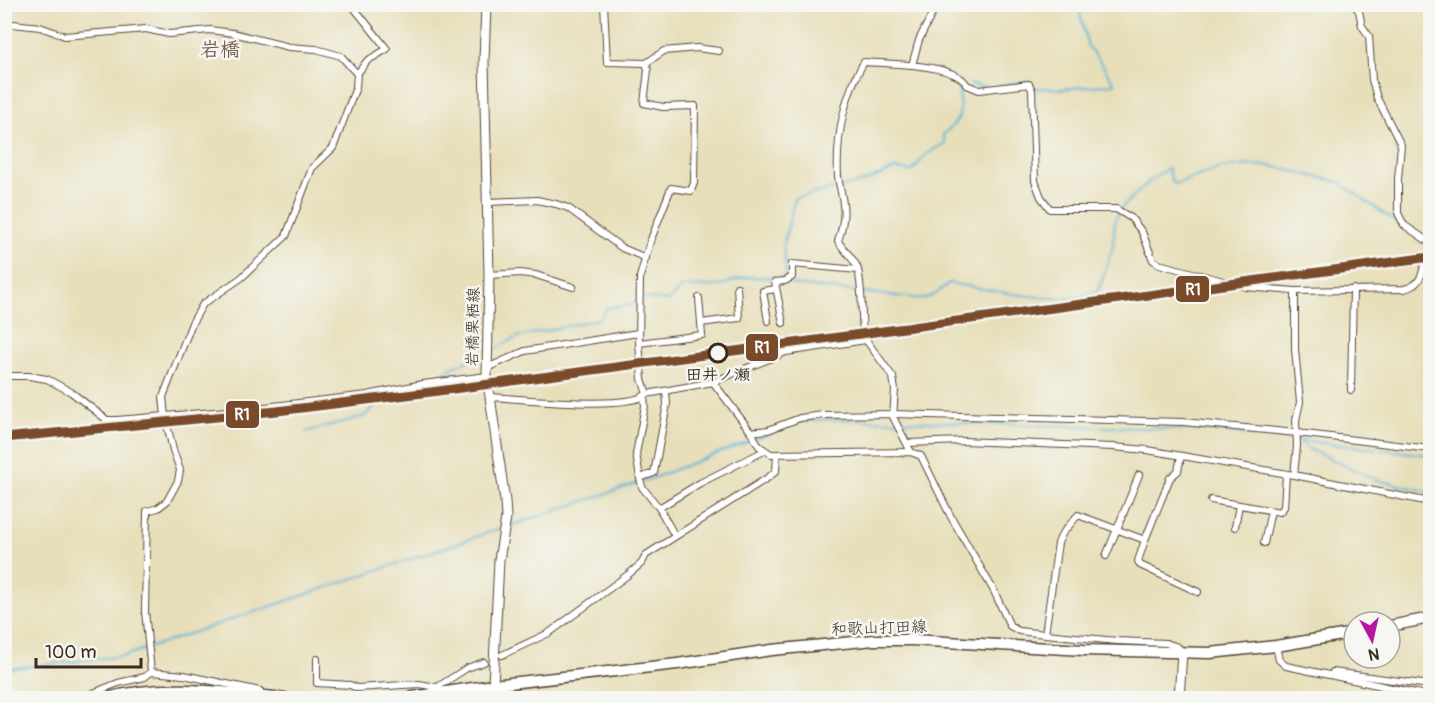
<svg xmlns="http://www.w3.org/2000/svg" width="1435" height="703" font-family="Pangolin,'Klee One',sans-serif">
  <rect width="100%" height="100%" fill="#f6f6f2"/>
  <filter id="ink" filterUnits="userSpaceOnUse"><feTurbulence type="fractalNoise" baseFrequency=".0167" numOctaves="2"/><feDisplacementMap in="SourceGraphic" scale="12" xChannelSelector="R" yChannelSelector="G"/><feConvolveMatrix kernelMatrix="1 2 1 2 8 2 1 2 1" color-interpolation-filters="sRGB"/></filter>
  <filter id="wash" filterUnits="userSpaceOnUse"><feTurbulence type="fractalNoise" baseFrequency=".008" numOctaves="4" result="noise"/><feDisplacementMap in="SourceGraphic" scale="24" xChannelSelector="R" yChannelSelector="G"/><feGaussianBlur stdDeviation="1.35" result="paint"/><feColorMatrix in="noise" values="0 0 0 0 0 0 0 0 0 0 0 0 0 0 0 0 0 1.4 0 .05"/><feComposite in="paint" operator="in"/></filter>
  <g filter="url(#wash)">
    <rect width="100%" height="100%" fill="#e7dfba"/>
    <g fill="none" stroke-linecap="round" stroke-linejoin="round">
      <g stroke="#54b1d2" stroke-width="2">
        <polyline points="970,84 985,87"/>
        <polyline points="1000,85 1030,81 1031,83"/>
        <polyline points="1034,88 1062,89 1115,84 1098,59 1088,47 1078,4"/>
        <path d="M790,281L793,285L924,299L934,295L949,283C981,288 1075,310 1099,289L1113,246L1115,219L1124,205L1149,182L1168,168L1172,182L1175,184L1221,168L1251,165L1271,166L1339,182L1420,239"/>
        <path d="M640,297L668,301L682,287L718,286L746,277L784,278L786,276L783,246L795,198L864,182L895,169L913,171L925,155L945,143L943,134C968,115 958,108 959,82H962"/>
        <polyline points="492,351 517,337 599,319 607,308 636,304 637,300"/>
        <polyline points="431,380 449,369 482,355"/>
        <polyline points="306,432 365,416 379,401 380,394"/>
        <polyline points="1300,442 1309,449 1377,480 1430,492"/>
        <polyline points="507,527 653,478 800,422 828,419 1210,430 1430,455"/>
        <polyline points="4,669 124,656 502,528"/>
      </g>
    </g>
  </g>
  <g filter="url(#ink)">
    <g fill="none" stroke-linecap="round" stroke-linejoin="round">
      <defs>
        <g id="minor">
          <polyline points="604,4 607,62 646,63 648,70 644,103 663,107 695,106 694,183 691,191 671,188 650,242 640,277 639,343 642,379 647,394"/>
          <polyline points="1353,4 1359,11 1362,26 1369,36 1372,80 1377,98 1401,145 1398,179 1398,213 1404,225 1426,240"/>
          <polyline points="4,23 40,27 65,36 146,29 169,34 210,30 233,33 289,47 316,49 341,56 357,74"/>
          <polyline points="646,63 664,51 697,48 719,51"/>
          <polyline points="912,65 919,40 937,4"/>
          <polyline points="488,202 537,200 556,204 568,208 622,248 646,258"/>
          <polyline points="489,275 520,273 536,275 573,287"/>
          <polyline points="768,321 763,291 776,289"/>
          <polyline points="701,323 739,318 737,287"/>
          <polyline points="783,323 775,282 785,281 792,277 792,264 858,270"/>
          <polyline points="639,343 702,335 699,298"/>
          <polyline points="487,368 525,351 638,333"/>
          <polyline points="4,376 29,376 47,379 71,392 107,420 117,420 239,410 367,395 423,384 487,376"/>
          <polyline points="713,382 751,432 768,430 800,418 823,415 893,414 1183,422 1297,433 1430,449"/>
          <polyline points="1351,390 1353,289"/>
          <path d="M489,397C518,398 628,411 647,394L713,382L786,352L866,340"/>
          <polyline points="644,397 645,406 636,454 640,478 654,473 667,404 666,391"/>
          <polyline points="751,432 759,446 771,454 911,452 921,456 950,515 994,591 1010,626 1019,631 1045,634 1117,641 1166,643 1178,647 1182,652"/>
          <polyline points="907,443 963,441 1113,447 1147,450 1294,475 1430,502"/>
          <path d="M911,452L893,417L895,390L893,377L866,340L863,333C861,315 863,283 857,267C853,257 844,251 838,241C842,229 845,216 843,204C842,194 839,185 838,176C836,137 844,95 864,62C887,64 955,63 967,85L979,90L1029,84L1032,90L1035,181L1041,197L1050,209H1116L1131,218L1142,232L1153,260L1159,264L1246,287L1295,291L1404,289C1418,286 1423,277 1424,263H1430"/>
          <polyline points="1294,475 1297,446 1296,420 1300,402 1295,349 1295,291"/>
          <polyline points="640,478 642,487 659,508 675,536"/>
          <polyline points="1211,500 1280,512 1284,507 1286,474"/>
          <polyline points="659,508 700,483 764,451"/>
          <polyline points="1235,527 1239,505"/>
          <polyline points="1145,540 1138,561 1140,565 1198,592"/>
          <polyline points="1264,543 1271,511"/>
          <polyline points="1106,556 1139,475"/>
          <polyline points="1045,634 1058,543 1062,534 1078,515 1145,540 1170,478 1178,471 1181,456"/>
          <polyline points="1276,646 1279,660 1286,666 1430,696"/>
          <polyline points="502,655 549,633 629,574 642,563 646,555 769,477 776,471 777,454"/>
          <polyline points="317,659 317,683 350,685 357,688 419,684 436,687"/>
          <polyline points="1333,672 1430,685"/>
          <polyline points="436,688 467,668 484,662"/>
          <polyline points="260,691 184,675 151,672 145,611 147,511 158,508 167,501 178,481 180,470 173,450 165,416 163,397 192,323 203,304 241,278 286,236 312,168 333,148 356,87 357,74 367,61 387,49 351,4"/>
          <polyline points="81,698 118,683 145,677 151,672"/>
        </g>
        <g id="secondary">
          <polyline points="486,4 484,61 489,275 487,376 505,501 506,518 499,560 493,685"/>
          <polyline points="4,6 9,4"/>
          <polyline points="1179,698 1182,653"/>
        </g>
        <g id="primary">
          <polyline points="1390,626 1430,618"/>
          <path d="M107,698C164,682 227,693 285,698"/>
          <polyline points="406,698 493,685 677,664 772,650 874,640 912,640 1084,650 1210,653 1276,646 1354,633"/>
        </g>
      </defs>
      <use href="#minor" stroke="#554535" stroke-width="8"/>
      <use href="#secondary" stroke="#554535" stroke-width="11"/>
      <use href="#primary" stroke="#554535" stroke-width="13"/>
      <use href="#minor" stroke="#fff" stroke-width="6"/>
      <use href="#secondary" stroke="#fff" stroke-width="9"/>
      <use href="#primary" stroke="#fff" stroke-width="10"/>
      <defs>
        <polyline id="rail-1" points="4,438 277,411 431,392 1430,257"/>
      </defs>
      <use href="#rail-1" stroke="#f6f6f2" stroke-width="14"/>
      <use href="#rail-1" stroke="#7a4b2a" stroke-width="9"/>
    </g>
  </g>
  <circle fill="#f6f6f2" stroke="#3b2a1e" stroke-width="3" cx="718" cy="353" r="9"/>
  <g text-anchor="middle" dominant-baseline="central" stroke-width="5" stroke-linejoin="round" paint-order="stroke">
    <g font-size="16" fill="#3b2a1e" stroke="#f6f6f2">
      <text transform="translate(473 327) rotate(-89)">岩橋栗栖線</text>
      <text transform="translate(879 628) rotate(-2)">和歌山打田線</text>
    </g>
    <g font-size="16" font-weight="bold" fill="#3b2a1e" stroke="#f6f6f2">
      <text x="718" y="375">田井ノ瀬</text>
    </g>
    <g font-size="20" font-weight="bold" fill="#775c4a" stroke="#f6f6f2">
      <text x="220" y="49">岩橋</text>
    </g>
  </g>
  <g stroke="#f6f6f2" stroke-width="2">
    <rect x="1175" y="275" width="35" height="28" rx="6" fill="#7a4b2a"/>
    <rect x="745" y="333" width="34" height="29" rx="6" fill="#7a4b2a"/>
    <rect x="225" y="400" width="35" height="29" rx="6" fill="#7a4b2a"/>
  </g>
  <g font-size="16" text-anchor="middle" font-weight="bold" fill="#fff">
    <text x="1193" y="295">R1</text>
    <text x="762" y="353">R1</text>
    <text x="242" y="420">R1</text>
  </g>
  <rect width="1435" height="703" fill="none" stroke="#f6f6f2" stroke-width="24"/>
  <g transform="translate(1372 640) rotate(172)"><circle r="28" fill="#f6f6f2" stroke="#aba49d" stroke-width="1.5"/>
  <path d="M0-4.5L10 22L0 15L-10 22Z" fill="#b5179e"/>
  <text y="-9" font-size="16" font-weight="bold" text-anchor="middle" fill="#3b2a1e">N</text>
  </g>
  <path d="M36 658v9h105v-9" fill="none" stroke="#3b2a1e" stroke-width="3"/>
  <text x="45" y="658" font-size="18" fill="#3b2a1e" stroke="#f6f6f2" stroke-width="4.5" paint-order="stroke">100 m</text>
</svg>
